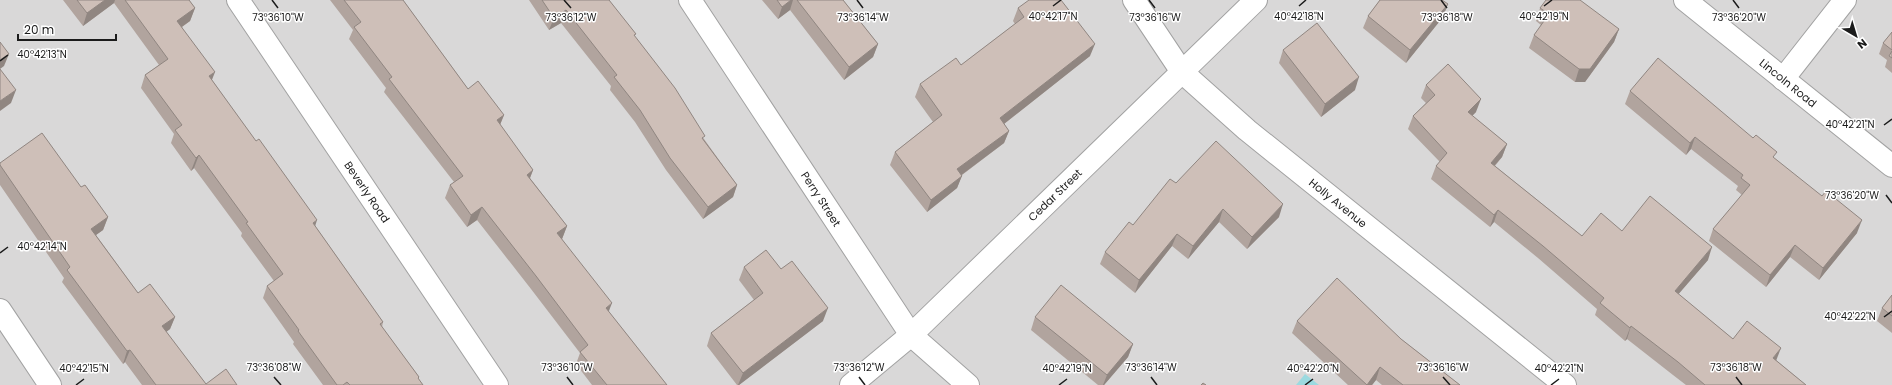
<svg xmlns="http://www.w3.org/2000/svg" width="1892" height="385" font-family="Poppins,sans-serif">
  <rect width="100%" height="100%" fill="#eee7df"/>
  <rect fill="#d9d8d8" x="0" y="0" width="1892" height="385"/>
  <polygon fill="#9bdae0" points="1305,374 1319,385 1296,385"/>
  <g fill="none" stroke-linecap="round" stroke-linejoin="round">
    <defs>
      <g id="street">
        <polyline points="238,0 497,385"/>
        <polyline points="690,0 911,335 968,385"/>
        <polyline points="1134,0 1182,72 1247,130 1565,385"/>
        <polyline points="1685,0 1892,166"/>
        <polyline points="1783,79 1845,0"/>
        <polyline points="0,310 50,385"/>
        <polyline points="851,385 911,335 1256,0"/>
      </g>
    </defs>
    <use href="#street" stroke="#a2a2a2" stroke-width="24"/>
    <use href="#street" stroke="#fff" stroke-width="22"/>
  </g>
  <g fill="#b1a49e">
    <polygon points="63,0 189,0 195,8 190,21 182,27 212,80 383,322 382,327 419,377 418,378 423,385 323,385 293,344 294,342 263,298 267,286 274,281 241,236 242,233 194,168 191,171 171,143 174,134 141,88 145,75 159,65 114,3 83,26"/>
    <polygon points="330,0 403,0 468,89 504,115 500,125 533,170 530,178 567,226 562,239 609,312 667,385 592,385 576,364 580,353 531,289 477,220 467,227 445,198 450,185 454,182 384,92 386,88 349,39 353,30"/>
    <polygon points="529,0 609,0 704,139 737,185 733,197 703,219 666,170 635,122 610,90 611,86 561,23 549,30"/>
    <polygon points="762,0 843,0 878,44 873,57 844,80 790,10 778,19"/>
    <polygon points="1380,0 1443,0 1443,17 1406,63 1363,28 1368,16"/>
    <polygon points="1018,8 1090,56 1004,124 1009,131 1004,143 962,175 957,188 927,212 890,165 895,152 933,122 915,97 920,84 961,65 1015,24 1013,21"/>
    <polygon points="1540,8 1619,29 1614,42 1585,82 1575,82 1529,48 1534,35 1541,25 1536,21"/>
    <polygon points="1892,32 1892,73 1885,67 1887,60 1879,54 1883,43"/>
    <polygon points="1283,50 1355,90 1321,117 1279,63"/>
    <polygon points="1426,85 1476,112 1472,116 1507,144 1502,157 1495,166 1582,236 1622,231 1708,260 1678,294 1733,339 1776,360 1806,385 1686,385 1673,375 1627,339 1625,341 1595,315 1597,309 1538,258 1494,222 1490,227 1431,179 1436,166 1440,162 1408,129 1413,116 1426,103 1421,98"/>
    <polygon points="1630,91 1774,158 1857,233 1819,280 1790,257 1766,287 1709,241 1713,229 1742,195 1736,190 1738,186 1691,149 1686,155 1625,104"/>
    <polygon points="0,163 81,187 108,217 103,230 96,235 138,293 175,317 170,329 166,332 206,384 237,385 142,385 125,362 123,364 62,282 64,278 0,185"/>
    <polygon points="1176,183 1279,217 1247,249 1219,222 1188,259 1172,246 1135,293 1100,264 1105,252 1133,225"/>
    <polygon points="744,267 781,269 823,321 739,385 737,385 707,346 711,333 754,300 739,280"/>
    <polygon points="1892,295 1892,333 1877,321 1882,308"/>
    <polygon points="1035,317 1133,344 1128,357 1104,385 1098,385 1031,330"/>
    <polygon points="1297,321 1401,339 1460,385 1382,385 1376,380 1372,385 1348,385 1292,333"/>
  </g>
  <g fill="#908681">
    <polygon points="105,0 115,0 114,3 83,26 87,13"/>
    <polygon points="791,0 793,0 790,10 778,19 782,7"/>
    <polygon points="1448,4 1443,17 1406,63 1410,50"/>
    <polygon points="195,8 190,21 173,33 177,21"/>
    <polygon points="566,10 561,23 549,30 554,18"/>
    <polygon points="1619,29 1614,42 1585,82 1575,82 1579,69"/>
    <polygon points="878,44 873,57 844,80 849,67"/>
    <polygon points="1095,44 1090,56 995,131 1000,118"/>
    <polygon points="9,54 4,66 0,69 0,60"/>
    <polygon points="215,72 210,85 209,76"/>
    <polygon points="1359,77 1355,90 1321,117 1325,104"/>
    <polygon points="16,90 11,103 0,111 0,101"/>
    <polygon points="1481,99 1476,112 1463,125 1468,112"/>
    <polygon points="504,115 499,127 497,120"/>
    <polygon points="1009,131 1004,143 952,182 957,169"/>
    <polygon points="1695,137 1691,149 1686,155 1690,143"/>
    <polygon points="1507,144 1502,157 1486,175 1491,163"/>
    <polygon points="199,155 194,168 191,171 196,158"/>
    <polygon points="533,170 528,183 527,175"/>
    <polygon points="962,176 957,188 927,212 931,200"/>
    <polygon points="737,185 733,197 703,219 708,207"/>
    <polygon points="1283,204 1279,217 1247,249 1252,237"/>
    <polygon points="482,207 477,220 467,227 471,215"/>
    <polygon points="1223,209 1219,222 1188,259 1193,246"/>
    <polygon points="1498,210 1494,222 1490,227 1494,215"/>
    <polygon points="108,217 103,230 86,242 91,229"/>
    <polygon points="317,220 313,233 313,223"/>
    <polygon points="1862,220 1857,233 1819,280 1823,268"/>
    <polygon points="567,226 562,239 553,246 557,233"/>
    <polygon points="1177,234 1172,246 1135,293 1139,280"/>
    <polygon points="1795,245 1790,257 1766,287 1770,275"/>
    <polygon points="1712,247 1708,260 1670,304 1675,291"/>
    <polygon points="612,303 607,316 606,308"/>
    <polygon points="828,308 823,321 739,385 738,385 743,373"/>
    <polygon points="175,317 170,329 157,339 162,326"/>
    <polygon points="1631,326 1627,339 1625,341 1630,328"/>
    <polygon points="1133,344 1128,357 1104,385 1103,385 1107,375"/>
    <polygon points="1781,348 1776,361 1773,358"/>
    <polygon points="130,350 125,362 123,364 127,351"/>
    <polygon points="1380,367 1376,380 1372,385 1366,385"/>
  </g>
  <g fill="#cebfb8" stroke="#908681">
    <polygon points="77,0 105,0 87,13"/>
    <polygon points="125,0 189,0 195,8 177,21 215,72 209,76 256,141 259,139 317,220 313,223 383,322 380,324 419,377 418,378 423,385 350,385 347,382 343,385 337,385 298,331 299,330 267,286 283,274 246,223 248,222 199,155 196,158 175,130 182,125 145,75 168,59"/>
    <polygon points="344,0 403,0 468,89 478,81 504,115 497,120 533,170 527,175 567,226 557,233 612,303 606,308 667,385 607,385 580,352 588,345 536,276 482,207 471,215 450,185 463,176 389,79 392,77 354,27 361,22"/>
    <polygon points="542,0 609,0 636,34 634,35 675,88 705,136 702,138 737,185 708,207 670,158 640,110 614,77 617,75 566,10 554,18"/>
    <polygon points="777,0 791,0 782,7"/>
    <polygon points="797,0 843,0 878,44 849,67"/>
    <polygon points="1029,0 1061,0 1095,44 1000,118 1009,131 957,169 962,176 931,200 895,152 942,115 920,84 956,58 961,65 1024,17 1018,8"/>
    <polygon points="1380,0 1442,0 1448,4 1410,50 1368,16"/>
    <polygon points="1546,0 1580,0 1619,29 1590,69 1579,69 1534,35 1549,14 1540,8"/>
    <polygon points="1317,23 1359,77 1325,104 1283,50"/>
    <polygon points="1892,32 1892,50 1883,43"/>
    <polygon points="0,42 9,54 0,60"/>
    <polygon points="1892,51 1892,58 1889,56"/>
    <polygon points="1658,58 1753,138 1756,135 1777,152 1773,157 1822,196 1826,191 1862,220 1823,268 1795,245 1770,275 1713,229 1750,185 1741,178 1743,175 1695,137 1690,143 1630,91"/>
    <polygon points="1448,64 1481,99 1468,112 1507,144 1491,163 1582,236 1601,213 1622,231 1650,196 1712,247 1675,291 1733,339 1747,321 1781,348 1773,358 1806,385 1705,385 1678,362 1631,326 1630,328 1600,303 1604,298 1543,246 1498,210 1494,215 1436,166 1447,153 1413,116 1435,95 1426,85"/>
    <polygon points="0,69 16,90 0,101"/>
    <polygon points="42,133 81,187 85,185 108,217 91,229 138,293 150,284 175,317 162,326 206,384 226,369 237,385 156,385 130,350 127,351 67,270 70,267 0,165 0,163"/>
    <polygon points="1216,141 1283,204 1252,237 1223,209 1193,246 1177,234 1139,280 1105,252 1129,222 1133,225 1170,179 1176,183"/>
    <polygon points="766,250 781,269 792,261 828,308 743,373 711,333 763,293 744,267"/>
    <polygon points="1337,278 1401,339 1460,385 1403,385 1380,367 1367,385 1297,321"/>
    <polygon points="1061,285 1133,344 1107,375 1035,317"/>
    <polygon points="1892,295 1892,316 1882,308"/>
    <polygon points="1203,383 1206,385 1201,385"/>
  </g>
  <path fill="none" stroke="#1b1b1b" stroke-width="1.5" d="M272,0L278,8M564,0L571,8M857,0L863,8M1149,0L1155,8M1441,0L1447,8M1733,0L1739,8M1053,6L1061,0M1299,6L1306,0M1544,6L1552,0M0,61L8,55M1884,125L1892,119M1886,195L1892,203M0,253L8,247M1884,317L1892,311M274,377L281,385M567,377L573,385M859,377L865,385M1151,377L1157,385M1443,377L1450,385M1736,377L1742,385M76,385L84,379M1059,385L1067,379M1305,385L1313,379M1551,385L1559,379"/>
  <g text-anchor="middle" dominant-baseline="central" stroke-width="3" stroke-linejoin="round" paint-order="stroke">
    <g font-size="11" fill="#1b1b1b" stroke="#fff">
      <text transform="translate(1788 83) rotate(39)">Lincoln Road</text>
      <text transform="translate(367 192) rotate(56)">Beverly Road</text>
      <text transform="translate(1055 195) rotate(-44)">Cedar Street</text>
      <text transform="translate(821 199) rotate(57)">Perry Street</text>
      <text transform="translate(1338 203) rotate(39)">Holly Avenue</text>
    </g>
  </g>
  <g font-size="10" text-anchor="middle" fill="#1b1b1b" stroke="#fff" stroke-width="3" stroke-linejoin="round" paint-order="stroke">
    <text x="1053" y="20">40°42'17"N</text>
    <text x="1299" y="20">40°42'18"N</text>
    <text x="1544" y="20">40°42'19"N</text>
    <text x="863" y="21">73°36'14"W</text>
    <text x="1739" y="21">73°36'20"W</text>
    <text x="278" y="21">73°36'10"W</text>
    <text x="571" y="21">73°36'12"W</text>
    <text x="1155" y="21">73°36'16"W</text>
    <text x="1447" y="21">73°36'18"W</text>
    <text x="42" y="58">40°42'13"N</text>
    <text x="1850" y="128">40°42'21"N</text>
    <text x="1852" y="199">73°36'20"W</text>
    <text x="42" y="250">40°42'14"N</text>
    <text x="1850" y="320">40°42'22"N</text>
    <text x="274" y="371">73°36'08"W</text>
    <text x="567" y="371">73°36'10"W</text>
    <text x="859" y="371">73°36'12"W</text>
    <text x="1151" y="371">73°36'14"W</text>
    <text x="1443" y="371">73°36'16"W</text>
    <text x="1736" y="371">73°36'18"W</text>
    <text x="84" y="372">40°42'15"N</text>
    <text x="1067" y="372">40°42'19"N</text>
    <text x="1313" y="372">40°42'20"N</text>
    <text x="1559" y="372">40°42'21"N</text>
  </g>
  <g transform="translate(1856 36) rotate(142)" stroke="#ffffff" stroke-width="3" paint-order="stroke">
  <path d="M0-3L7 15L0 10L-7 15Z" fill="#1b1b1b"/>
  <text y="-6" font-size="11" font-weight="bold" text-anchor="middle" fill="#1b1b1b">N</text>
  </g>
  <path d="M18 34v6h98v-6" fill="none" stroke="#1b1b1b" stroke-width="2"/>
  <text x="24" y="34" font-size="12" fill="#1b1b1b" stroke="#ffffff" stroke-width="3" paint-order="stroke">20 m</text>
</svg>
